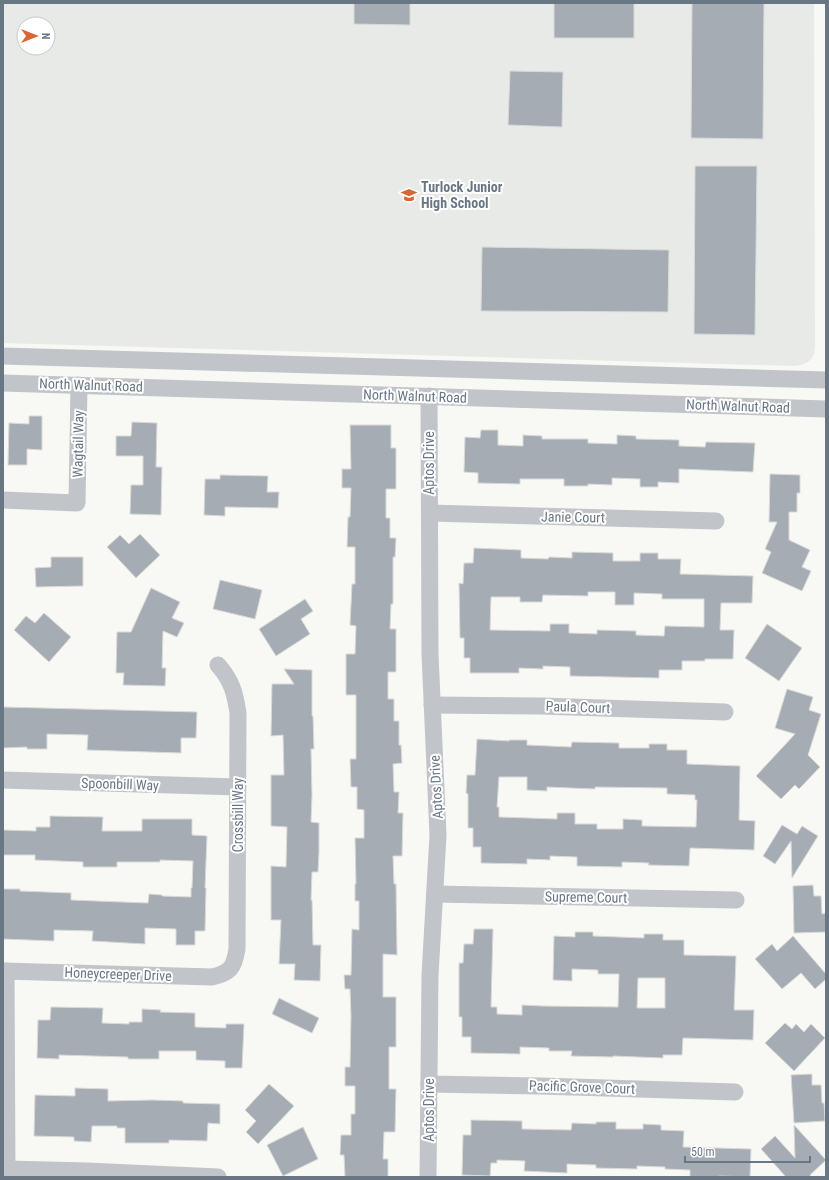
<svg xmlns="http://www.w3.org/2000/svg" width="829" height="1180" font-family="'Roboto Condensed',sans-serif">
  <rect width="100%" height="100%" fill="#f8f8f5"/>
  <path fill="#e8eae8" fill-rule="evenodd" d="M3,3H814L815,346L814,353L812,358L808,362L801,365L794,366L3,343ZM24,24H48V48H24Z"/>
  <g fill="#a5acb3" stroke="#d9d9d8" fill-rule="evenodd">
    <polygon points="354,3 410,3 410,25 354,24"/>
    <rect x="554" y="3" width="80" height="35"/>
    <polygon points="692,3 764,3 763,139 691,138"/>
    <polygon points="510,71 563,72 562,127 508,125"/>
    <polygon points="695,166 757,166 755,335 694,334"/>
    <polygon points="482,247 669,250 668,312 481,311"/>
    <polygon points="29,416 42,416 42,450 27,449 27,465 8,465 9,423 29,424"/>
    <polygon points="132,422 157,423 156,467 162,467 161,515 130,514 131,485 143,485 143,456 116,456 116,436 131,436"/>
    <polygon points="350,425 391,425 391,448 396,448 396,489 386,489 386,518 390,518 390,538 396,538 395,557 393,557 393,604 391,604 390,629 396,629 396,672 388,672 388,699 394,699 394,721 399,721 399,745 401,745 402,763 393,764 394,792 399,792 398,813 403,813 402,856 393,856 394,884 396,884 397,955 383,954 383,997 396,997 396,1047 389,1047 389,1089 396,1089 395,1132 384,1132 383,1159 388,1159 388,1177 345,1177 344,1155 340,1155 341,1135 351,1135 351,1114 355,1114 355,1086 345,1086 345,1067 350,1067 351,1016 350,989 345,989 344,975 351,975 352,929 359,930 359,901 355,901 355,884 356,884 355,838 364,838 364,810 357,809 357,787 351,787 350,759 356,759 356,695 346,695 346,654 355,654 356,626 350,625 352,584 355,584 355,547 347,547 348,517 350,517 351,488 342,488 342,469 351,469"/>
    <polygon points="481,430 498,430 498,445 523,446 523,435 542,436 542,439 588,439 588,443 617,444 617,435 636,436 636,439 679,440 679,446 705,447 706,442 755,443 753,472 679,469 679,483 658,482 658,487 640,487 640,479 612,478 612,485 588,484 588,486 564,486 564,479 520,479 520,484 478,483 478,473 464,472 465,437 480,438"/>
    <polygon points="770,474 800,475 800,493 797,493 797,512 789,512 789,540 810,550 802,567 811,571 802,591 762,573 771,552 765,549 777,522 769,522"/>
    <polygon points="220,475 268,476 267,492 279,492 278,508 225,507 225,516 204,515 205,479 220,479"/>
    <polygon points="140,534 160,555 136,578 107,547 120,535 129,544"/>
    <path d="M474,548L521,550V558L548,559L549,557L572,558V552L613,553V561H640V553H658V559H681L680,574L753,576L752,603H721L720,630H734L733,659H705V661H682V670H659V678L570,676V667L543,666V669L519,668V673H470V658H464V638H460L459,583L463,584L464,563H473ZM588,592H615V605H634V593L662,594V599H704V627L665,626L664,636L636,635V631L597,630V634L569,633V624H550V631L490,630L491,597H520V602H542L543,595L588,596Z"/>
    <polygon points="51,557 83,557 83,586 36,587 35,568 51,567"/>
    <polygon points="220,580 262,590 255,619 213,609"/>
    <polygon points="151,588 180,602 172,618 184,623 177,637 163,631 162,668 166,668 165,686 123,685 124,673 116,673 117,632 131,632"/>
    <polygon points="305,599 313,611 301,619 310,634 276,656 259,629"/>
    <polygon points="44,613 71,637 49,662 14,630 26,616 35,623"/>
    <polygon points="767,624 802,648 779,681 745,658"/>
    <polygon points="284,669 312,670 312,716 313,716 314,749 311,749 312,795 311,822 319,823 319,852 318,872 312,872 311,900 312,900 313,945 321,945 320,981 294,980 295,964 279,964 281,920 271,920 271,866 286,867 287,827 271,826 271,775 284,775 283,735 271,736 272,684 294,684"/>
    <polygon points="787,689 813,697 809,710 821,714 808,755 820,767 799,789 795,785 781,799 756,776 795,734 775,728"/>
    <polygon points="3,707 197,712 196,738 181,738 181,753 87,750 88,735 47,734 47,749 27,749 27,747 3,748"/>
    <path d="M477,739L509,741V740H527V745L571,747L572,742L619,743V748H649V744H667V750H687V764L740,766L739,820L755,821L754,850L690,848L689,866L648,865L649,863L622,862V867L577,866V857L550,856V860L527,859V864L481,863V847H473V828H468V794L466,793L467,775H475ZM499,777H527V790L547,791V787L595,789V787L667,788V794L695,795V800H697L696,827L642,826V820L623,819V829H597V824H575V813H557V819L499,817V807H497Z"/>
    <polygon points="50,816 103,817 102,831 142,831 142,819 192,819 192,835 207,836 205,888 206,888 205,931 195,931 195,945 176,945 176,929 145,928 145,944 92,941 93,931 54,930 54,941 3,939 3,889 20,889 20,891 71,893 71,900 148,903 149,894 162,895 162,896 191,897 191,888 192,888 193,861 160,860 160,862 117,862 117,867 83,867 83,862 35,860 35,855 3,855 3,830 36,831 36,827 50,827"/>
    <polygon points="782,825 797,834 802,826 818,836 792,878 791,841 775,864 763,856"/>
    <polygon points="813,885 814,896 821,896 822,914 826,913 826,932 794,933 793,886"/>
    <path d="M474,929H493L491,1007H497V1014L522,1015V1005L542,1006L618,1007L619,974H598V970L572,969V981L553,980L554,936L575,937V932H593V936L644,938V934H663V940H684V955L736,956L734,1010H754L753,1040L683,1038L682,1055H663V1058L613,1056V1057L571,1056L572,1051H549V1048L520,1047V1054L471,1053V1037H462V1017H459V963H463L464,944H473ZM638,978H665V1008H637Z"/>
    <polygon points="793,936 826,974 826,979 815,989 801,973 782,989 755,959 772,944 777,951"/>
    <polygon points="279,998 319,1018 312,1033 272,1014"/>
    <polygon points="51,1007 103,1008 102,1023 129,1024 129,1022 142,1022 142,1009 161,1010 160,1012 195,1013 195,1027 226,1028 226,1024 244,1024 242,1068 225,1068 225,1061 196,1060 196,1051 159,1051 159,1059 128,1059 128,1057 59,1055 59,1059 37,1058 38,1020 50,1020"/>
    <polygon points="785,1023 792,1029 796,1024 804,1032 811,1024 825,1038 794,1071 765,1043"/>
    <polygon points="812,1074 812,1085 821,1085 822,1103 824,1103 825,1121 794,1123 791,1075"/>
    <polygon points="269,1084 294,1106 258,1144 246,1132 256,1121 245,1110"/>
    <polygon points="75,1088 108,1089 108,1101 152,1100 183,1101 183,1103 220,1104 220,1124 208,1123 207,1141 169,1140 169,1143 125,1143 125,1128 117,1128 117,1126 92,1126 91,1142 74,1141 74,1137 34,1136 35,1095 75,1096"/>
    <polygon points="471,1120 522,1121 522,1129 571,1130 572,1123 596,1124 596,1122 616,1122 616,1129 643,1129 643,1124 661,1125 661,1130 684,1131 683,1147 751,1149 750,1177 719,1176 719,1177 690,1177 690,1170 665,1169 665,1167 637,1166 637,1169 596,1168 596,1165 567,1164 567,1173 524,1171 525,1161 497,1160 497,1163 491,1163 490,1176 462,1175 463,1135 471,1135"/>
    <polygon points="794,1125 826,1160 810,1175 812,1177 786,1177 761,1149 775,1136 795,1158"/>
    <polygon points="303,1127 318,1159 283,1176 267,1145"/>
  </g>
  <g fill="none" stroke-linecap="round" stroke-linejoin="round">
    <g stroke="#c1c4c8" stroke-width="17">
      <polyline points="3,356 826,380"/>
      <polyline points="3,383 826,409"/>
      <polyline points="3,500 77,503 79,385"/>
      <polyline points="430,513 716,521"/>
      <polyline points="432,705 540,706 725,712"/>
      <polyline points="3,780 238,787"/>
      <polyline points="435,894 736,900"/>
      <path d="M3,971L212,977C230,973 234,968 237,949L238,713C235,693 232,681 218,665"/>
      <polyline points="6,971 7,1177"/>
      <polyline points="429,1084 540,1086 735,1092"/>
      <polyline points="7,1169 87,1171 218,1177"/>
      <polyline points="428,1177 430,975 438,835 430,654 429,396"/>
    </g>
  </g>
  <defs>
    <symbol id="school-bare" viewBox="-9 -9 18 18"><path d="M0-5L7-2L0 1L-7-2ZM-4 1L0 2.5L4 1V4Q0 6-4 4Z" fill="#d76836" stroke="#fff" stroke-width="2.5" paint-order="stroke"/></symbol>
  </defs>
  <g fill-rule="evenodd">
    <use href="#school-bare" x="398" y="184" width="22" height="22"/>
  </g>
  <g text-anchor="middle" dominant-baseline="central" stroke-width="4" stroke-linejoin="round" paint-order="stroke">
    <g font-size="14" font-weight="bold" fill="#697684" stroke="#fff" text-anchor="start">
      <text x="421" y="187">Turlock Junior<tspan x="421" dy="16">High School</tspan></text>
    </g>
    <g font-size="14" fill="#697684" stroke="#fff">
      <text transform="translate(91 385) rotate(2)">North Walnut Road</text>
      <text transform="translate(415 396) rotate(2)">North Walnut Road</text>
      <text transform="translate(738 406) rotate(2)">North Walnut Road</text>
      <text transform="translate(78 444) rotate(-89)">Wagtail Way</text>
      <text transform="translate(429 463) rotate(-90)">Aptos Drive</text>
      <text transform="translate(573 517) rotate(1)">Janie Court</text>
      <text transform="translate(578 707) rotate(2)">Paula Court</text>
      <text transform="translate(120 784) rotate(2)">Spoonbill Way</text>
      <text transform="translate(436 787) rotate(-93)">Aptos Drive</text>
      <text transform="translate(238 815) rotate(-90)">Crossbill Way</text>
      <text transform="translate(586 897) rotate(1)">Supreme Court</text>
      <text transform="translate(118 974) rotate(2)">Honeycreeper Drive</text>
      <text transform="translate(582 1087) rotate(2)">Pacific Grove Court</text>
      <text transform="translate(429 1110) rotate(-90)">Aptos Drive</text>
    </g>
  </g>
  <rect width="829" height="1180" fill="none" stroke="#697684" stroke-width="8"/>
  <g transform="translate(36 36) rotate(90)"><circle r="19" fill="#ffffff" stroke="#c3c8ce"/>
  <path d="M0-3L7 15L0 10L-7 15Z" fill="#d76836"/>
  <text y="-6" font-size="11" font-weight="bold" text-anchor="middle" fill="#697684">N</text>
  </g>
  <path d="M685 1156v6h125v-6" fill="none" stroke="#697684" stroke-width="2"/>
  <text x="691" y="1156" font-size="12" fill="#697684" stroke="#ffffff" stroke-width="3" paint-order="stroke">50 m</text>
</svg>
